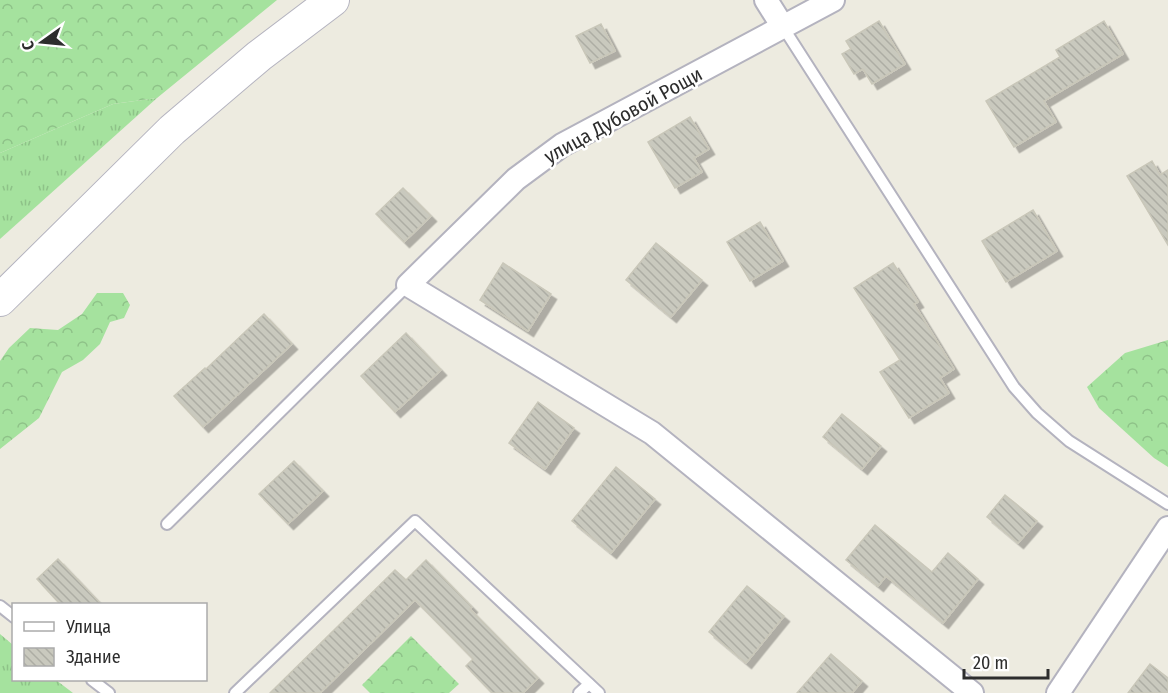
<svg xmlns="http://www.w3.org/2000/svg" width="1168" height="693" font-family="'Fira Sans Condensed',sans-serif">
  <defs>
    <pattern id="grass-tufts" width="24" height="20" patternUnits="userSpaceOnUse" patternTransform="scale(1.5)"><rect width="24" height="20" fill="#a5e29e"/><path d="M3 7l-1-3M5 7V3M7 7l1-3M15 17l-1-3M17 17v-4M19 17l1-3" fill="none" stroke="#8ec288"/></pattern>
    <pattern id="forest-crowns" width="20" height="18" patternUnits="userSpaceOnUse" patternTransform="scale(1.5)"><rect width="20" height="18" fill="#a5e29e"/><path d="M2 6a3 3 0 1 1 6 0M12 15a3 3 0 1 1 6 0" fill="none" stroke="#8ec288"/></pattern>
    <pattern id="building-back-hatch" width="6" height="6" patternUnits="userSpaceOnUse" patternTransform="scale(1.5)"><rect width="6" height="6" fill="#c9c9be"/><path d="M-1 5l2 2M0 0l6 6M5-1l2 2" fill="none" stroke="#adada4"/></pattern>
    <filter id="shadow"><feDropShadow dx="5.5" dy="5.5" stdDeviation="0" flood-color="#0004"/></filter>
  </defs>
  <rect width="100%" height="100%" fill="#edebe0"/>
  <g fill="url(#grass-tufts)">
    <polygon points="157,98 0,239 0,153 113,104"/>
    <polygon points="0,634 13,645 14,680 56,680 73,693 0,693"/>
  </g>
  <g fill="url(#forest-crowns)">
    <polygon points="0,0 277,0 157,98 113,104 0,153"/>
    <polygon points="97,293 123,293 130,305 124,318 110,322 100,344 83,360 62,372 39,418 0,449 0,361 9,348 30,328 58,330 82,314"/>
    <polygon points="1168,340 1168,467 1154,458 1099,408 1087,387 1125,353"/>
    <polygon points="411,636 459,684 449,693 370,693 362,685"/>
  </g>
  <g fill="url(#building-back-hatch)" stroke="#c9c7b9" stroke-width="1.5" filter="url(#shadow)">
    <polygon points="879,21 905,64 872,84 863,69 854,74 842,54 851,49 846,41"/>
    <polygon points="1104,21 1123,54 1044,101 1056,122 1014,147 986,101 1060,57 1056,50"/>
    <polygon points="601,24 615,51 590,63 576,36"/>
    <polygon points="690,117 709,149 694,158 702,172 675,188 648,142"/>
    <polygon points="1152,161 1160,175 1168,170 1168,245 1127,176"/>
    <polygon points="403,188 431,216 404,242 376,214"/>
    <polygon points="1033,210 1057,251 1006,282 982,241"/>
    <polygon points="760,222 783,261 750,281 727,242"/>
    <polygon points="656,243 702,280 671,317 626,280"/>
    <polygon points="503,263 551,294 528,331 480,300"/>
    <polygon points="893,263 918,302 914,304 954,369 940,378 949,393 909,418 880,372 900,360 854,288"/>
    <polygon points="264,314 292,344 203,427 174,396 205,368 206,369"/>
    <polygon points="406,333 441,370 395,412 361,376"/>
    <polygon points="538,402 574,428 545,469 509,443"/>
    <polygon points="842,414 881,446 862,469 823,437"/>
    <polygon points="294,461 323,491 288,524 259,494"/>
    <polygon points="616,467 655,499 611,553 572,521"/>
    <polygon points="1005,495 1037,521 1018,543 987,517"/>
    <polygon points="875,525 932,572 948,553 978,579 943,623 886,576 878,586 846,560"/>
    <polygon points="58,559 101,604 60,604 37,579"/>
    <polygon points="426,560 472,607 470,609 538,678 523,693 492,693 466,666 473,659 415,600 320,693 270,693 395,570 406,580"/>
    <polygon points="747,586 784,616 746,663 709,632"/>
    <polygon points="831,654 862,681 852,693 797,693"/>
    <polygon points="1150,664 1168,678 1168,693 1128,693"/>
  </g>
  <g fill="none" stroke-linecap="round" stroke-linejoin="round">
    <defs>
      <g id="lane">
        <polyline points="783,27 1014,387 1037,413 1069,441 1168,504"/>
        <polyline points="167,524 408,285"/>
        <polyline points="0,606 14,617"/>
        <polyline points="92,680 109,693"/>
        <polyline points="235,693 415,521 599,693"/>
        <polyline points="579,693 589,684"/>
      </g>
      <g id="street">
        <polyline points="766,0 783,27"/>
        <polyline points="833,0 562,145 516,179 408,285 652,433 972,693"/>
        <polyline points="1058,693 1168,528"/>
      </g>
      <polyline id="secondary" points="0,300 172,130 259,56 333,0"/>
    </defs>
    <use href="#lane" stroke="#b4b3bf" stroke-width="14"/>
    <use href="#street" stroke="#b4b3bf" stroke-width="26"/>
    <use href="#secondary" stroke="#b4b3bf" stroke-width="34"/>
    <use href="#lane" stroke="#fff" stroke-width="10"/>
    <use href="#street" stroke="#fff" stroke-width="22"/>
    <use href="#secondary" stroke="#fff" stroke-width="32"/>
  </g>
  <g text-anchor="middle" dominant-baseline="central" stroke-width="5" stroke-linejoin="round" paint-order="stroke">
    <g font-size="20" fill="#2d2d2d" stroke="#fff">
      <text transform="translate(623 115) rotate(-29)">улица Дубовой Рощи</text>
    </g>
  </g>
  <rect x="12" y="603" width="195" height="78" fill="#ffffff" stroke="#ababab" stroke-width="1.5"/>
  <rect x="24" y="622" width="30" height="9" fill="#ffffff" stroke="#ababab" stroke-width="1.5"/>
  <text x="66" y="633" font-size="18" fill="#2d2d2d">Улица</text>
  <rect x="24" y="648" width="30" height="18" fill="url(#building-back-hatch)" stroke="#ababab" stroke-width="1.5"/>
  <text x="66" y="663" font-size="18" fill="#2d2d2d">Здание</text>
  <g transform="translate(42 42) rotate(255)" stroke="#ffffff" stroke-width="4.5" paint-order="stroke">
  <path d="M0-4.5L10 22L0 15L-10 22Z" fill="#2d2d2d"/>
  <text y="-9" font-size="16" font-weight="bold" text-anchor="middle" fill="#2d2d2d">С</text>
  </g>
  <path d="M964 669v9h84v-9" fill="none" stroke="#2d2d2d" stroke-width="3"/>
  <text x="973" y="669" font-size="18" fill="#2d2d2d" stroke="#ffffff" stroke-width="4.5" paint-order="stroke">20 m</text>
</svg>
